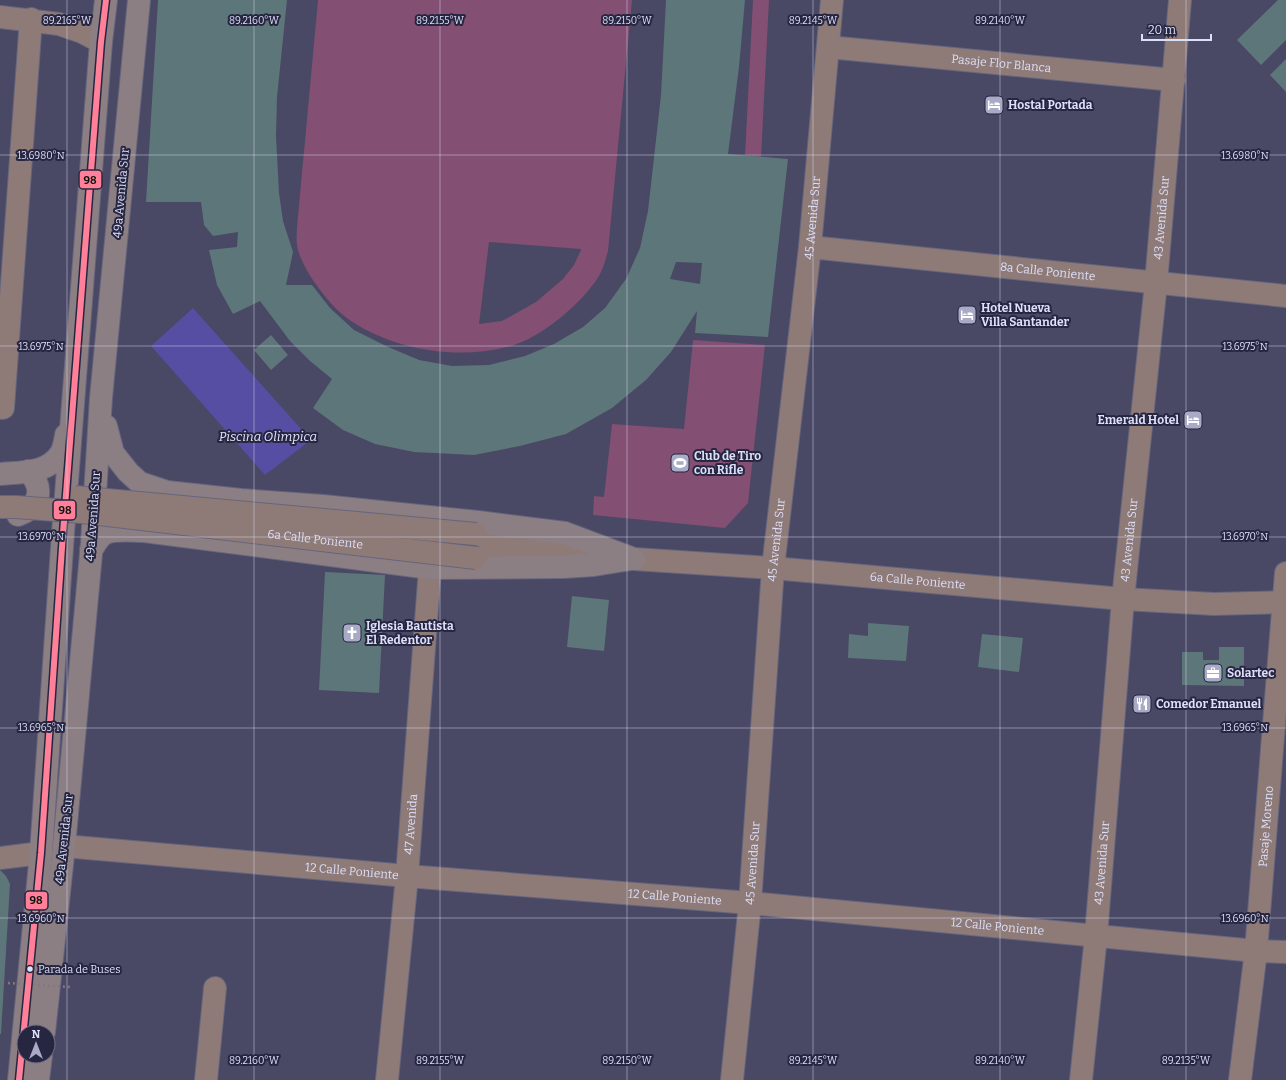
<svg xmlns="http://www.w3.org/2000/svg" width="1286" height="1080" font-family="Bitter,serif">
  <rect width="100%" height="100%" fill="#494865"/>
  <g fill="#834f73" fill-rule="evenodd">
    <path d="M318,0H632L608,251C605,262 602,273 595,282C578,306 542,336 514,345C462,361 396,351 351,321C336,311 325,297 315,283C308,273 299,258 297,245C296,239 297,233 297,227ZM489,242L581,249V250L574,265L563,279L536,302L502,321L479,324Z"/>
    <polygon points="753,0 769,0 761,157 745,155"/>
    <polygon points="693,340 765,345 748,503 725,528 593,515 594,496 604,497 612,424 684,429"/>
  </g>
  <polygon fill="#554ea2" points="193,308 311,440 265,475 151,346"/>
  <g fill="#5d7679" fill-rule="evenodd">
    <path d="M158,0H287L277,97L276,136L279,193L283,221L293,252L286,285H312L330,308L354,330L386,346L419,360L452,366L489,365L525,356L554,344L583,327L605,308L626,279L640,248L648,211L661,95L666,0H745L739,67L728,154L788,159L768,337L695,333L697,311L671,352L646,380L612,408L566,434L520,446L474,455L414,452L375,444L343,430L313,408L332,379L310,361L290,341L260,301L233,314L217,285L209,250L237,247L238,232L213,236L204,225L201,202H146ZM676,262L702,263L700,284L670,279Z"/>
    <polygon points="1278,0 1286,0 1286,40 1261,65 1237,40"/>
    <polygon points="1286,59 1286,92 1270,75"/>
    <polygon points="271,335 288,355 271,370 254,350"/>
    <polygon points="325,572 385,575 379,693 319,690"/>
    <polygon points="572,596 609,600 604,651 567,647"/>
    <polygon points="868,623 909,626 906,661 848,658 849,634 868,636"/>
    <polygon points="982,634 1023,638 1019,672 978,667"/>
    <polygon points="1219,647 1244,647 1244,686 1182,685 1182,652 1203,652 1203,660 1219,660"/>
    <polygon points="0,870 6,876 10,884 1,1034 0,1034"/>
  </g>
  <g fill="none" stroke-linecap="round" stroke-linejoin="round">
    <defs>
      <g id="minor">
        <polyline points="0,17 59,24 82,32 101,42"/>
        <path id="s1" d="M828,47L1174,80"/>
        <path id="s2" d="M810,247L1286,296"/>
        <polyline points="3,408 31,19"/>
        <path id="s3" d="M476,534L549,552L634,559L773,568L1123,599L1214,604L1286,602"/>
        <polyline points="476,558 530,553"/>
        <path id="s4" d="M64,846L407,876L750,903L1256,951L1286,952"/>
        <polyline points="0,858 41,853"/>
        <polyline points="206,1080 215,988"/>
        <path id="s5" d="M387,1080L407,876L430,568"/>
        <path id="s6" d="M732,1080L750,903L773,568L810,247L832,0"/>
        <path id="s7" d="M1081,1080L1096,936L1123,599L1156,283L1180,0"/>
        <path id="s8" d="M1240,1080L1256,951L1286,573"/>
      </g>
      <g id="major">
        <polyline points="106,426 113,453 128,472 140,483 167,492 241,500 323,506 478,522 565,533 634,559"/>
        <path d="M0,474C22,472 48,474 61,453C64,448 65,441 66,435"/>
        <path d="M18,515C40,507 45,488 28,471"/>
        <path d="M91,550C95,545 99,536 106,533C115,529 133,531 144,531L430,568L563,567L594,565L631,559"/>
        <polyline points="44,1032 64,846 92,543 101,398 139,0"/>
        <polyline points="19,1080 41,853 63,533 101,42 106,0"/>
        <polyline points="38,1080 41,1056"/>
      </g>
    </defs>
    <use href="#minor" stroke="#66657d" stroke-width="24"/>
    <use href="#major" stroke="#66657d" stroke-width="24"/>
    <use href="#minor" stroke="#8e7b78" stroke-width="22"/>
    <use href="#major" stroke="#8c7f84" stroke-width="22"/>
    <defs>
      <g id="minor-bridge">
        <polyline points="75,497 476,534"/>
        <path id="s9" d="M0,507H16L82,512L476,558"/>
      </g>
    </defs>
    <use href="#minor-bridge" stroke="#66657d" stroke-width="24" stroke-linecap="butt"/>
    <polyline stroke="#84787d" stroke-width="2.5" stroke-dasharray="2 3" stroke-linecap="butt" points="8,983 70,987"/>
    <use href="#minor-bridge" stroke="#8e7b78" stroke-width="22"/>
    <defs>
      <polyline id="bus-1" points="19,1080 41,853 63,533 101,42 106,0"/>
    </defs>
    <use href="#bus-1" stroke="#272640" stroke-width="9"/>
    <use href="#bus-1" stroke="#ff8098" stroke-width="6"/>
  </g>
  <path fill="none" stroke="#dddefa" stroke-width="1" stroke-opacity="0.45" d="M67,0V1080M254,0V1080M440,0V1080M627,0V1080M813,0V1080M1000,0V1080M1186,0V1080M0,155H1286M0,346H1286M0,537H1286M0,728H1286M0,918H1286"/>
  <defs>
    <symbol id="hotel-square" viewBox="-11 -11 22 22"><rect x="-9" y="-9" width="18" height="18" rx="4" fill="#a9aac6" stroke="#272640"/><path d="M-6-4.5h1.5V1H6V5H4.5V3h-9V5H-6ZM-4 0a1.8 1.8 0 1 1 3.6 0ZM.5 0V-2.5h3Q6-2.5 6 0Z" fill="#fff"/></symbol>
    <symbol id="stadium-square" viewBox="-11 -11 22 22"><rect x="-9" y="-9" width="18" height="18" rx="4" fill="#a9aac6" stroke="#272640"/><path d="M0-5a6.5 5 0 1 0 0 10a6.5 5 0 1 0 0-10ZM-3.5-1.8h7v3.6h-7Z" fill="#fff"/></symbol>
    <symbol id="church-square" viewBox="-11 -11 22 22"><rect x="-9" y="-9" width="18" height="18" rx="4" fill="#a9aac6" stroke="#272640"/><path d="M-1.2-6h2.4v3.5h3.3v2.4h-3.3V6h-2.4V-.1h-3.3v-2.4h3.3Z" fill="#fff"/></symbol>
    <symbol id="office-square" viewBox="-11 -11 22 22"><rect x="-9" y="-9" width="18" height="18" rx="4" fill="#a9aac6" stroke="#272640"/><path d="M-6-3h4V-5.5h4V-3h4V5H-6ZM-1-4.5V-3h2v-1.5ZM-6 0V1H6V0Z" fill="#fff"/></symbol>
    <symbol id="restaurant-square" viewBox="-11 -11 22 22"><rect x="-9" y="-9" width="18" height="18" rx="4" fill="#a9aac6" stroke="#272640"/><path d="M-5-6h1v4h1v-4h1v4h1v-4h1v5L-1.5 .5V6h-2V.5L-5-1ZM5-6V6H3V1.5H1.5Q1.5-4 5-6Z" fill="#fff"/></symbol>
  </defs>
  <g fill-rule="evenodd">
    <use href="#hotel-square" x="983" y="94" width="22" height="22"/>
    <use href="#hotel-square" x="956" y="304" width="22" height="22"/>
    <use href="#hotel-square" x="1182" y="409" width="22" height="22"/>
    <use href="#stadium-square" x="669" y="452" width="22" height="22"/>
    <use href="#church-square" x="341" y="622" width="22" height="22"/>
    <use href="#office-square" x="1202" y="662" width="22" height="22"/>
    <use href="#restaurant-square" x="1131" y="693" width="22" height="22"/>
  </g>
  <circle fill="#dddefa" stroke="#272640" stroke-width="1.5" cx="30" cy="969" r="3.5"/>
  <g text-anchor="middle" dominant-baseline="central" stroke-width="4" stroke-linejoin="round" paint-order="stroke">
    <g font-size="11" fill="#dddefa" stroke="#272640" text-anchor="start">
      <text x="38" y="969">Parada de Buses</text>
    </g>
    <g font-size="12" fill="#dddefa" stroke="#272640">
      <text stroke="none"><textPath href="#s1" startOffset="174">Pasaje Flor Blanca</textPath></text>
      <text transform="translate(121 193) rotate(-85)">49a Avenida Sur</text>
      <text stroke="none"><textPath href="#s7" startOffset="866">43 Avenida Sur</textPath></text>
      <text stroke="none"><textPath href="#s6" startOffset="866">45 Avenida Sur</textPath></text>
      <text stroke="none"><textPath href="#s2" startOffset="239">8a Calle Poniente</textPath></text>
      <text transform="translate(93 516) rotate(-86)">49a Avenida Sur</text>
      <text stroke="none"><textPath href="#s9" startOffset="317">6a Calle Poniente</textPath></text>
      <text stroke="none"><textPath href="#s6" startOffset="542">45 Avenida Sur</textPath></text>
      <text stroke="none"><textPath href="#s7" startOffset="542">43 Avenida Sur</textPath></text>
      <text stroke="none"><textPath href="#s3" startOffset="445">6a Calle Poniente</textPath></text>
      <text stroke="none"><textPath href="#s5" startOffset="257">47 Avenida</textPath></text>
      <text stroke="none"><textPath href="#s8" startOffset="255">Pasaje Moreno</textPath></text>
      <text transform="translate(64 839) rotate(-84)">49a Avenida Sur</text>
      <text stroke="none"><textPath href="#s6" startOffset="218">45 Avenida Sur</textPath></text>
      <text stroke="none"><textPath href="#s7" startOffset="218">43 Avenida Sur</textPath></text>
      <text stroke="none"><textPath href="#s4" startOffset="289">12 Calle Poniente</textPath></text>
      <text stroke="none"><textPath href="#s4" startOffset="613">12 Calle Poniente</textPath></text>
      <text stroke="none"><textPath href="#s4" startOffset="937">12 Calle Poniente</textPath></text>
    </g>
    <g font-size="12" font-weight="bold" fill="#dddefa" stroke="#272640" text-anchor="start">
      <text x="1008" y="105">Hostal Portada</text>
      <text x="981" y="308">Hotel Nueva<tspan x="981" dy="14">Villa Santander</tspan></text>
      <text x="1179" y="420" text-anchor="end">Emerald Hotel</text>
      <text x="694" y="456">Club de Tiro<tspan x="694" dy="14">con Rifle</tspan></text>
      <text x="366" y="626">Iglesia Bautista<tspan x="366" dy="14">El Redentor</tspan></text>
      <text x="1227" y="673">Solartec</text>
      <text x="1156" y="704">Comedor Emanuel</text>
    </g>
    <g font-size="13" font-style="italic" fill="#e1e2fb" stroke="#272640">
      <text x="268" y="436">Piscina Olimpica</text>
    </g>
  </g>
  <g font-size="10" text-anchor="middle" fill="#dddefa" stroke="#272640" stroke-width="4" stroke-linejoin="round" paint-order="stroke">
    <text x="67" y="24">89.2165°W</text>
    <text x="254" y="24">89.2160°W</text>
    <text x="440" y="24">89.2155°W</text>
    <text x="627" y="24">89.2150°W</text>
    <text x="813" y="24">89.2145°W</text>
    <text x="1000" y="24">89.2140°W</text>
    <text x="41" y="159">13.6980°N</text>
    <text x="1245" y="159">13.6980°N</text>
    <text x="41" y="350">13.6975°N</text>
    <text x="1245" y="350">13.6975°N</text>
    <text x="41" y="540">13.6970°N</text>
    <text x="1245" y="540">13.6970°N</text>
    <text x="41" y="731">13.6965°N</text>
    <text x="1245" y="731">13.6965°N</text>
    <text x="41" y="922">13.6960°N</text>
    <text x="1245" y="922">13.6960°N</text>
    <text x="254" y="1064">89.2160°W</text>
    <text x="440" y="1064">89.2155°W</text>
    <text x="627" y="1064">89.2150°W</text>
    <text x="813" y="1064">89.2145°W</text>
    <text x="1000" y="1064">89.2140°W</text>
    <text x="1186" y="1064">89.2135°W</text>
  </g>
  <g stroke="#272640" stroke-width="1.5">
    <rect x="79" y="170" width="23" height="19" rx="4" fill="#ff8098"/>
    <rect x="53" y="500" width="23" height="20" rx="4" fill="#ff8098"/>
    <rect x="25" y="891" width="23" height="19" rx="4" fill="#ff8098"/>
  </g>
  <g font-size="11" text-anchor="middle" font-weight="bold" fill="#111">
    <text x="90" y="184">98</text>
    <text x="65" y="514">98</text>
    <text x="36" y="904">98</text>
  </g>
  <g transform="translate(36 1044)"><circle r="19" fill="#272640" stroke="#70708a"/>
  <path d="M0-3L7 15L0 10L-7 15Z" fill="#a9aac6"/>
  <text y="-6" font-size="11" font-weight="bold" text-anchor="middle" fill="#dddefa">N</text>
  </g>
  <path d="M1142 34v6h69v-6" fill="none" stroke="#dddefa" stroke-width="2"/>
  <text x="1148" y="34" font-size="12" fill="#dddefa" stroke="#272640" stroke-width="3" paint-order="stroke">20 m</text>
</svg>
